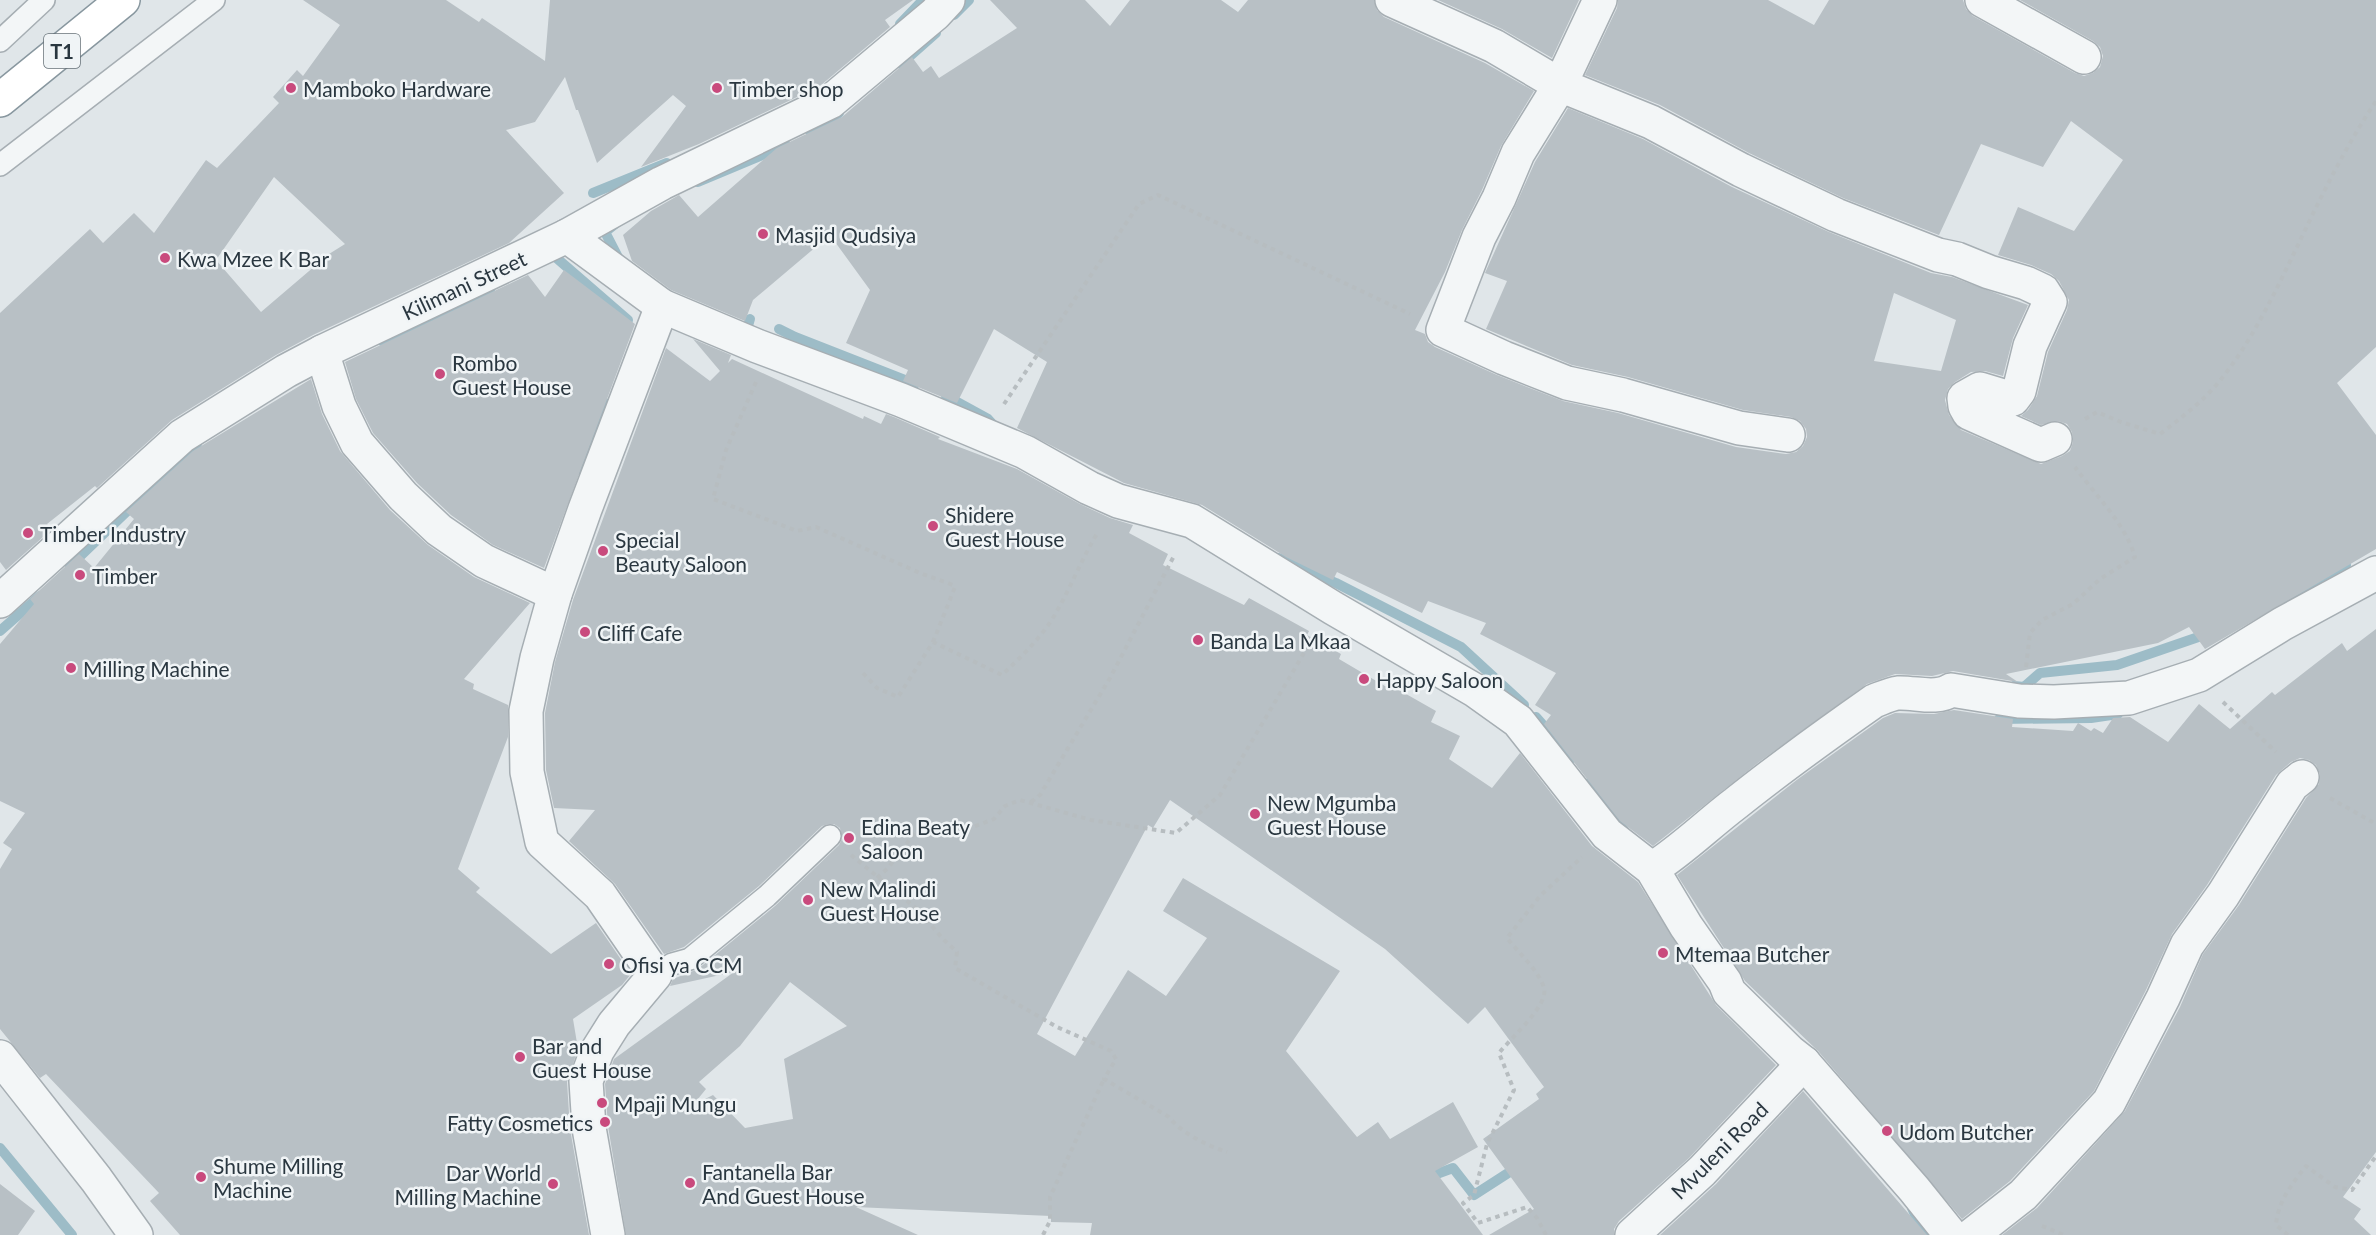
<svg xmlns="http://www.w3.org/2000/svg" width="2376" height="1235" font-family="Lato,sans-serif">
  <rect width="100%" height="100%" fill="#e0e6e9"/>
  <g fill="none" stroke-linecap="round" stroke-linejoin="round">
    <g stroke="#9dbcc7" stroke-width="10">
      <polyline points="954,15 969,0"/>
      <polyline points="900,24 923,0"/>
      <polyline points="901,64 936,33"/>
      <polyline points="811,134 839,113"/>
      <polyline points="698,182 786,145"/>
      <polyline points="593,193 667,163"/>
      <polyline points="615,224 605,232 621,263"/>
      <polyline points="546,259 553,255 628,320"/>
      <polyline points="735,326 742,328 748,326 750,319"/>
      <polyline points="779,329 795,337 915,384"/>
      <polyline points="382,341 450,312 490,290"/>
      <polyline points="946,396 988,419 998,430"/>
      <polyline points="582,471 605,403"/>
      <polyline points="1279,558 1336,583 1461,647 1524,705"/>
      <polyline points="70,566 197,444"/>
      <polyline points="2287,600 2319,584 2346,565"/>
      <polyline points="0,631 40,596"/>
      <polyline points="2014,686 2024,687 2040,673 2117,665 2210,633"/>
      <polyline points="1536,717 1572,758"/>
      <polyline points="1999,719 2091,718 2118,714"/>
      <polyline points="1590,782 1626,833"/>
      <polyline points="0,1148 72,1235"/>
      <polyline points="1423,1179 1453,1168 1474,1195 1519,1166"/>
      <polyline points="1912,1208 1924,1235"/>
    </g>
  </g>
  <g fill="#b8c0c5" fill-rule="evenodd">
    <path d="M303,0H446L479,22L482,18L545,61L550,0H913L885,20L890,27L820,86L699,144L641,167L686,106L673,95L597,163L578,110H576L565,77L535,122L506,130L564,193L509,243L313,335L276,355L172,420L97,488L95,486L47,524L52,529L6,570L0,562V313L90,229L103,243L134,213L154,233L206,160L217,168L279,103L273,97L297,70L303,76L340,25ZM274,177L345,244L329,254L261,312L216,260Z"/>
    <path d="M990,0H1085L1110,26L1130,0H1221L1238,12L1248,0H1374L1377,10L1384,17L1485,63L1534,91L1501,146L1482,190L1462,230L1445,272L1415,330L1425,334L1428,342L1435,347L1497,375L1563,401L1618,413L1736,447L1786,454L1796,452L1803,446L1807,437L1806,429L1800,421L1791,417L1743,410L1628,377L1572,365L1486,329L1507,281L1485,273L1535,162L1568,108L1643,139L1732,187L1829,232L1931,273L1952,277L2028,305L2013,338L2003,376L1985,371L1971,372L1955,382L1948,389L1945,400L1949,415L1961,430L2041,464L2062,456L2070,451L2073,442L2072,432L2067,424L2058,421L2041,425L2021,416L2028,410L2037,396L2048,352L2067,310L2069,300L2059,281L2051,274L2031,265L1998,255L2018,207L2074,231L2123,160L2071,121L2043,167L1981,144L1939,235L1843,198L1749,153L1660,105L1585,75L1617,8L1618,0H1768L1814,25L1829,0H1963L1966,9L1973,16L2075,73L2084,76L2093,73L2100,67L2103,56L2100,47L2093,41L2020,0H2376V347L2337,383L2376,435V549L2205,649L2189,627L2158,643L2006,674L2018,682L1953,671L1932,676L1895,674L1867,684L1759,762L1653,846L1620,821L1544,724L1551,715L1535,705L1556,673L1480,634L1486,623L1428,601L1422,613L1337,572L1333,580L1286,557L1202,505L1124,483L1017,428L1047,362L994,329L957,403L903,381L908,370L846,343L870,290L830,235L753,300L745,321L671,290L632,261L623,235L651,211L679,195L698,217L777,148L842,117L912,57L923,72L931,66L939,78L1017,28ZM1894,293L1956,320L1941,371L1874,361Z"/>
    <polygon points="1438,0 1579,0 1552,58 1502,29"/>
    <polygon points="564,270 635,324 544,568 493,545 451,515 417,483 373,433 356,399 345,362 528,275 545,297"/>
    <path d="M693,339L731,355L728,363L732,359L863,419L864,416L881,424L886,414L894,417L940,437L938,439L1017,469L1080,504L1110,518L1133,525L1129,533L1168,554L1163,565L1244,605L1249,598L1309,631L1307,635L1341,654L1339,659L1390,689L1392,686L1436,711L1431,722L1460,736L1449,759L1492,788L1520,753L1592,846L1638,882L1716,1005L1776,1065L1689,1158L1619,1221L1614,1229V1235H1489L1534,1209L1483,1139L1539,1099L1536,1094L1544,1087L1485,1007L1468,1024L1385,949L1170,800L1153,828L1148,825L1037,1034L1075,1056L1128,970L1166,996L1207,938L1163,911L1183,878L1340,971L1286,1051L1357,1137L1378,1122L1390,1139L1453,1102L1478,1147L1435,1171L1483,1235H1090L1092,1223L1051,1222V1216L856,1207L918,1235H626L608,1126L605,1084L614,1059L734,972L670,986L673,979L698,969L775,906L839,845L842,839L840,828L834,824H828L822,826L759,886L684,947L664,954L615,884L569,841L595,810L554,808L546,770L545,713L555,662L573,600L666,348L710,381L720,371ZM790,982L847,1026L784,1059L793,1119L745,1128L713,1095L693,1105L706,1089L699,1082L740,1046Z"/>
    <polygon points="311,379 322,414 340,451 390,510 428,545 474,577 530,603 464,679 474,684 473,689 508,705 508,737 458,869 480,888 476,892 551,954 596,923 631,974 622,985 573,1019 578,1049 567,1082 570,1129 589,1235 180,1235 150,1201 159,1193 46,1074 40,1078 0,1029 0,869 12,849 3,843 25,813 0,801 0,644 34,604 30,599 79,554 94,568 134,519 126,512 193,451"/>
    <polygon points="2376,629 2376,1152 2343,1197 2361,1209 2354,1219 2371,1235 2002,1235 2037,1208 2125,1111 2180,1007 2203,954 2239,905 2306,798 2319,784 2320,774 2316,765 2309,760 2300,758 2291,762 2276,775 2207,885 2172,934 2146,990 2094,1091 2010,1181 1962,1219 1818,1051 1745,981 1677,875 1798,779 1883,718 1895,713 1934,714 1954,710 2013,719 2012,727 2073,731 2078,723 2091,731 2094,728 2103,733 2113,718 2130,717 2168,742 2199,704 2230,729 2272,692 2275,695 2342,643 2347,651"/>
    <polygon points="1803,1091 1927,1235 1660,1235 1716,1184"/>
    <polygon points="0,1184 35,1211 18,1235 0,1235"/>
  </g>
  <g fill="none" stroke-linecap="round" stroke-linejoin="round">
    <defs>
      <g id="lane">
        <polyline points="0,41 44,0"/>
        <polyline points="0,165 214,0"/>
        <polyline points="655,975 672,964 690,959 767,896 830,836"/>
      </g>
      <g id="street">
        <polyline points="1392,0 1494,46 1560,85 1651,122 1741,170 1836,215 1938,255 1957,259 1989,272 2026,283 2043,291 2050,302 2030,346 2019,391 2013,399 1980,389 1964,398 1965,406 1969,413 2041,445 2055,439"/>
        <polyline points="1600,0 1560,85 1518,153 1499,198 1479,237 1443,330 1504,358 1567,383 1623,395 1739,428 1788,435"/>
        <polyline points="1982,0 2084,57"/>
        <polyline points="567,236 662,306 757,346 901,400 1025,452 1089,488 1118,501 1192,521 1333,608 1476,691 1518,721 1607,834 1652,869 1686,926 1725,982 1729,992 1790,1052 1804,1063 1914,1189 1951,1235"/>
        <polyline points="322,352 339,406 357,443 403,496 439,530 484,561 555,594"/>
        <polyline points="0,601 182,436 286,371 322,352 567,236 662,183 830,102 935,14 948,0"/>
        <path d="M1652,869C1682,850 1707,825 1736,803C1781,767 1827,734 1874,701C1882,698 1890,694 1898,693C1915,692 1937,700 1951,690L2019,701L2054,702L2129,698L2199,675L2282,624L2376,573"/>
        <polyline points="0,1057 96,1179 136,1235"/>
        <polyline points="608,1235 589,1128 586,1081 597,1051 614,1024 655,975 600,895 542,842 527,772 526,711 537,658 555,594 585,509 662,306"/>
        <polyline points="1632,1235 1702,1171 1804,1063"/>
        <polyline points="1972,1235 2023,1195 2109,1102 2163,998 2187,945 2223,895 2292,785 2302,777"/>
      </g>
      <polyline id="highway" points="0,100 123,0"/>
    </defs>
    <use href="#lane" stroke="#a6aeb3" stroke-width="24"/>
    <use href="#street" stroke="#a6aeb3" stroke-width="36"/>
    <use href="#highway" stroke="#88979f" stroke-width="36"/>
    <g stroke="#b7bdc0" stroke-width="4" stroke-dasharray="4.5 4.5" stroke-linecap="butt">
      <polyline points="756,382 726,450 713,499 797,531 816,527 920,573 953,585 955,587 933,642"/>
      <polyline points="1004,404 1139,204 1158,195 1410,314"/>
      <path d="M2085,419L2097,412L2121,422L2160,434C2181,418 2201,403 2218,383C2252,342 2275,292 2298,245C2321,196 2346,146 2376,101"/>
      <path d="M2026,667L2030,633L2042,620L2073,604L2100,579L2135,557C2125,523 2095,495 2075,467"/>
      <path d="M863,673L877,688L898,697L933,642L1002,675C1022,656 1044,635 1057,611C1072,585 1082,558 1098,532"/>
      <polyline points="2223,702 2276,752"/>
      <polyline points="2330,798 2376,824"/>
      <polyline points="1031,802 1040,795 1110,678 1175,554"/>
      <path d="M851,855L918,910L943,939L957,952L955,968L1057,1027L1111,1051L1116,1059L1104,1079L1169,1117C1181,1133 1208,1146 1227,1152"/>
      <polyline points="877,878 888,868 923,822 965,830 994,819 1005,806 1020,800 1091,820 1176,833 1220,795 1314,636"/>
      <polyline points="2042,1226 2064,1235"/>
      <polyline points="1043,1235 1050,1221 1050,1197 1104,1079"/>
      <path d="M1546,1235L1537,1218L1527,1207L1478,1223L1463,1203L1474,1195L1487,1144L1514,1090L1499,1053C1510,1039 1549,1005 1544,988C1540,972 1517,951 1507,938L1540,896L1582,857"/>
      <path d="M2288,1235L2276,1225C2278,1201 2292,1184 2306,1166L2335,1187L2352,1190L2376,1156"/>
    </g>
    <use href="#lane" stroke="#f3f6f7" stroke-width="21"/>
    <use href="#street" stroke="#f3f6f7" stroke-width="33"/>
    <use href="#highway" stroke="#fff" stroke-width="33"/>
  </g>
  <g fill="#c94a7d" stroke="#f0f4f6" stroke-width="2">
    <circle cx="291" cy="88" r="6"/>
    <circle cx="717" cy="88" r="6"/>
    <circle cx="763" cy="234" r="6"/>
    <circle cx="165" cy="258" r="6"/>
    <circle cx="440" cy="374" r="6"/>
    <circle cx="933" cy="526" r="6"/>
    <circle cx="28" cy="533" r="6"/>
    <circle cx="603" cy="551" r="6"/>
    <circle cx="80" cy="575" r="6"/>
    <circle cx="585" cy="632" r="6"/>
    <circle cx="1198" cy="640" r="6"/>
    <circle cx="71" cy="668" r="6"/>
    <circle cx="1364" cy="679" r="6"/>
    <circle cx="1255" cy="814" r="6"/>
    <circle cx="849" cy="838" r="6"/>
    <circle cx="808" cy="900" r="6"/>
    <circle cx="1663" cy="953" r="6"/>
    <circle cx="609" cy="964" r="6"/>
    <circle cx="520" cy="1057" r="6"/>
    <circle cx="602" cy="1103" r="6"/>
    <circle cx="605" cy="1122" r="6"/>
    <circle cx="1887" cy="1131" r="6"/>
    <circle cx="201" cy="1177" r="6"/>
    <circle cx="690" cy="1183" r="6"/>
    <circle cx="553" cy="1184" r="6"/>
  </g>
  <g text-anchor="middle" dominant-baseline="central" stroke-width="5" stroke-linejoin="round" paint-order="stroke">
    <rect fill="#f0f4f6" stroke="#657077" stroke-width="1.5" x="44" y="34" width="36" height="34" rx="4.5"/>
    <g font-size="20" font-weight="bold" fill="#2a3740">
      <text x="62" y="51">T1</text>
    </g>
    <g font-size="21" fill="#2a3740" stroke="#f0f4f6" text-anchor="start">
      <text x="303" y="88">Mamboko Hardware</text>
      <text x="729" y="88">Timber shop</text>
      <text x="775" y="234">Masjid Qudsiya</text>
      <text x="177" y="258">Kwa Mzee K Bar</text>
      <text x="452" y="362">Rombo<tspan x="452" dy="24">Guest House</tspan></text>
      <text x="945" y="514">Shidere<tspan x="945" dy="24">Guest House</tspan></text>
      <text x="40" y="533">Timber Industry</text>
      <text x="615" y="539">Special<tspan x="615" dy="24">Beauty Saloon</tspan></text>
      <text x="92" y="575">Timber</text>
      <text x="597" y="632">Cliff Cafe</text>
      <text x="1210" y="640">Banda La Mkaa</text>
      <text x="83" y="668">Milling Machine</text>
      <text x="1376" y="679">Happy Saloon</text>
      <text x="1267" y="802">New Mgumba<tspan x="1267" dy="24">Guest House</tspan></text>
      <text x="861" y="826">Edina Beaty<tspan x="861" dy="24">Saloon</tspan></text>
      <text x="820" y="888">New Malindi<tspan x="820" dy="24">Guest House</tspan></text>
      <text x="1675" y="953">Mtemaa Butcher</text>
      <text x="621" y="964">Ofisi ya CCM</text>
      <text x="532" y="1045">Bar and<tspan x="532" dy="24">Guest House</tspan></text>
      <text x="614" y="1103">Mpaji Mungu</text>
      <text x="593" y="1122" text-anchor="end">Fatty Cosmetics</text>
      <text x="1899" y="1131">Udom Butcher</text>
      <text x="213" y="1165">Shume Milling<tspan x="213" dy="24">Machine</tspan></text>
      <text x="702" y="1171">Fantanella Bar<tspan x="702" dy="24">And Guest House</tspan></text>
      <text x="541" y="1172" text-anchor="end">Dar World<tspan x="541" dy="24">Milling Machine</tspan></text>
    </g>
    <g font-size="21" fill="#2a3740" stroke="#f0f4f6">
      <text transform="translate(464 285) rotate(-25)">Kilimani Street</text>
      <text transform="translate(1719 1150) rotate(-45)">Mvuleni Road</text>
    </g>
  </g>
</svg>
